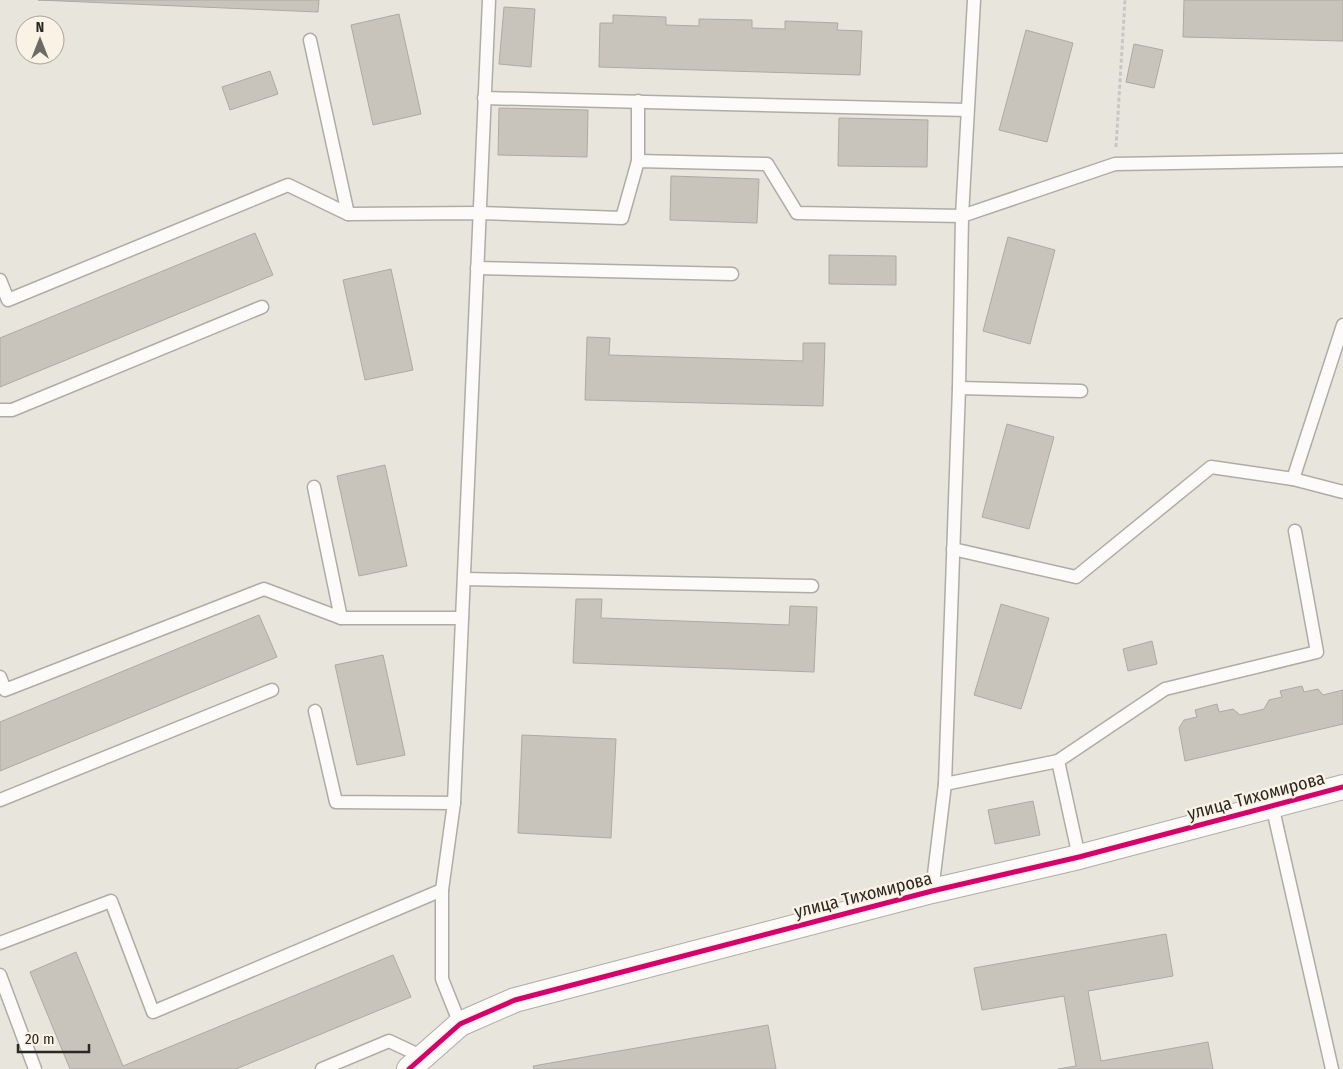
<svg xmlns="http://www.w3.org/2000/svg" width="1343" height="1069" font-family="'Fira Sans Condensed',sans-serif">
  <rect width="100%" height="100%" fill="#e8e5dd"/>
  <g fill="#c8c4bb" stroke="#acaaa4">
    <polygon points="38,0 319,0 318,12"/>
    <polygon points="1184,0 1343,0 1343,41 1183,37"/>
    <polygon points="504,7 535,9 531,67 499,64"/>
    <polygon points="399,14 421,114 373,125 351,25"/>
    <polygon points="613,15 666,17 666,25 699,26 699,19 752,20 752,28 785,29 785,21 838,23 837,30 862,31 860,75 599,67 600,23 613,23"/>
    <polygon points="1026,30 1073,43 1047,142 999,130"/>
    <polygon points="1134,44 1163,50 1154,88 1126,82"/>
    <polygon points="270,71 278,94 230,110 222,87"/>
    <polygon points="499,108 588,110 587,157 498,155"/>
    <polygon points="839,118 928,120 927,167 838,166"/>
    <polygon points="671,176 759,179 757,223 670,220"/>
    <polygon points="255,233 273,275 0,387 0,338"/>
    <polygon points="1008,237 1055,250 1030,344 983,331"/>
    <polygon points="829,255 896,256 896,285 829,284"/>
    <polygon points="391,269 413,370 365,380 343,280"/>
    <polygon points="587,337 610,338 609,355 803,361 803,343 825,343 823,406 585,400"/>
    <polygon points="1007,424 1054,437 1029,529 982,517"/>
    <polygon points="385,465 407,566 359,576 337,476"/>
    <polygon points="576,599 602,599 601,618 789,625 790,606 817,607 814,672 573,663"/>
    <polygon points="1001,604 1049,618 1021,709 974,695"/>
    <polygon points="259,615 277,657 0,771 0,722"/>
    <polygon points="1152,641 1157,664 1128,671 1123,649"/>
    <polygon points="383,655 405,755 357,765 335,665"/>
    <polygon points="1302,686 1304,692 1318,689 1323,695 1343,690 1343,724 1185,761 1179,728 1184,720 1197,717 1195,710 1217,704 1219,712 1233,709 1240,715 1264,709 1269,700 1282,697 1280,691"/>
    <polygon points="522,735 616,739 611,838 518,833"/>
    <polygon points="1033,801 1040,835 995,844 988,810"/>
    <polygon points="1166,934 1173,976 1088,991 1101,1061 1208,1042 1213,1069 1058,1069 1076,1066 1064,996 982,1010 974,968"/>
    <polygon points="76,952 123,1066 393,955 411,997 236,1069 70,1069 30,972"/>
    <polygon points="768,1025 776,1069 534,1069 533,1066"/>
  </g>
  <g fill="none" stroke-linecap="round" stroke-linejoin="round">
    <defs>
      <g id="service">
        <polyline points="310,40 348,214"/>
        <polyline points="484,98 967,110"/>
        <polyline points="638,161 638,101"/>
        <polyline points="477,268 732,274"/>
        <polyline points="0,280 8,300 288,185 348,214 480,213 622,218 638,161 767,164 797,213 962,216 1115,164 1343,160"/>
        <polyline points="959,388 1081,391"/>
        <polyline points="0,410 12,410 262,307"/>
        <polyline points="1293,479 1343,325"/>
        <polyline points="314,487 341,618"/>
        <polyline points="953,549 1076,577 1211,467 1293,479 1343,492"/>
        <polyline points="465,579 812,586"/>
        <polyline points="0,677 5,690 264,589 341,618 462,618"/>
        <polyline points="315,711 336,802 454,803"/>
        <polyline points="945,784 1058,761"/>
        <polyline points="0,800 272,690"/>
        <polyline points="1272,805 1332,1069"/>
        <polyline points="1079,857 1058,761 1165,689 1317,652 1295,531"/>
        <polyline points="932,891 945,784 959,388 962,216 974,0"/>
        <polyline points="0,943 111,901 153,1012 442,890"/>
        <polyline points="0,975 35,1069"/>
        <polyline points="460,1024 442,979 442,890 454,803 489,0"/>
        <polyline points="322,1069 389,1041 423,1057"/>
      </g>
      <polyline id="minor" points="409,1069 460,1024 515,1000 932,891 1079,857 1343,787"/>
    </defs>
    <use href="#service" stroke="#afaca6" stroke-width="15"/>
    <use href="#minor" stroke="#afaca6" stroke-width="26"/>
    <polyline stroke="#c8c7c5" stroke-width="3" stroke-dasharray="4 2.5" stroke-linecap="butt" points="1116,147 1125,0"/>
    <use href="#service" stroke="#fcfbfa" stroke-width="12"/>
    <use href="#minor" stroke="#fcfbfa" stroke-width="24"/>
    <defs>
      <polyline id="cycleway" points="409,1069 460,1024 515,1000 932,891 1079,857 1343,787"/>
    </defs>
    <use href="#cycleway" stroke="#faf3e5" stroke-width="8"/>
    <use href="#cycleway" stroke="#d6006c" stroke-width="5"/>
  </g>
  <g text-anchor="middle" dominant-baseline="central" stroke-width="4.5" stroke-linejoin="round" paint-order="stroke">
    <g font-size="18" fill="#2b2924" stroke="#faf3e5">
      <text transform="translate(1256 796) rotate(-15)">улица Тихомирова</text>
      <text transform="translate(863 895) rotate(-14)">улица Тихомирова</text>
    </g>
  </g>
  <g transform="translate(40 40)"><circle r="24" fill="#faf3e5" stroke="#a7a298"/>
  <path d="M0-4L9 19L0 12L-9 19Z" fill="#6d6b65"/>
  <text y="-8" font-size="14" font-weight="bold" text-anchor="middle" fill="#2b2924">N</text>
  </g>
  <path d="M18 1044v8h71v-8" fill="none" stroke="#2b2924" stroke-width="2.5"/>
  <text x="25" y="1044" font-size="15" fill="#2b2924" stroke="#faf3e5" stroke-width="4" paint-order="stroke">20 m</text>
</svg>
